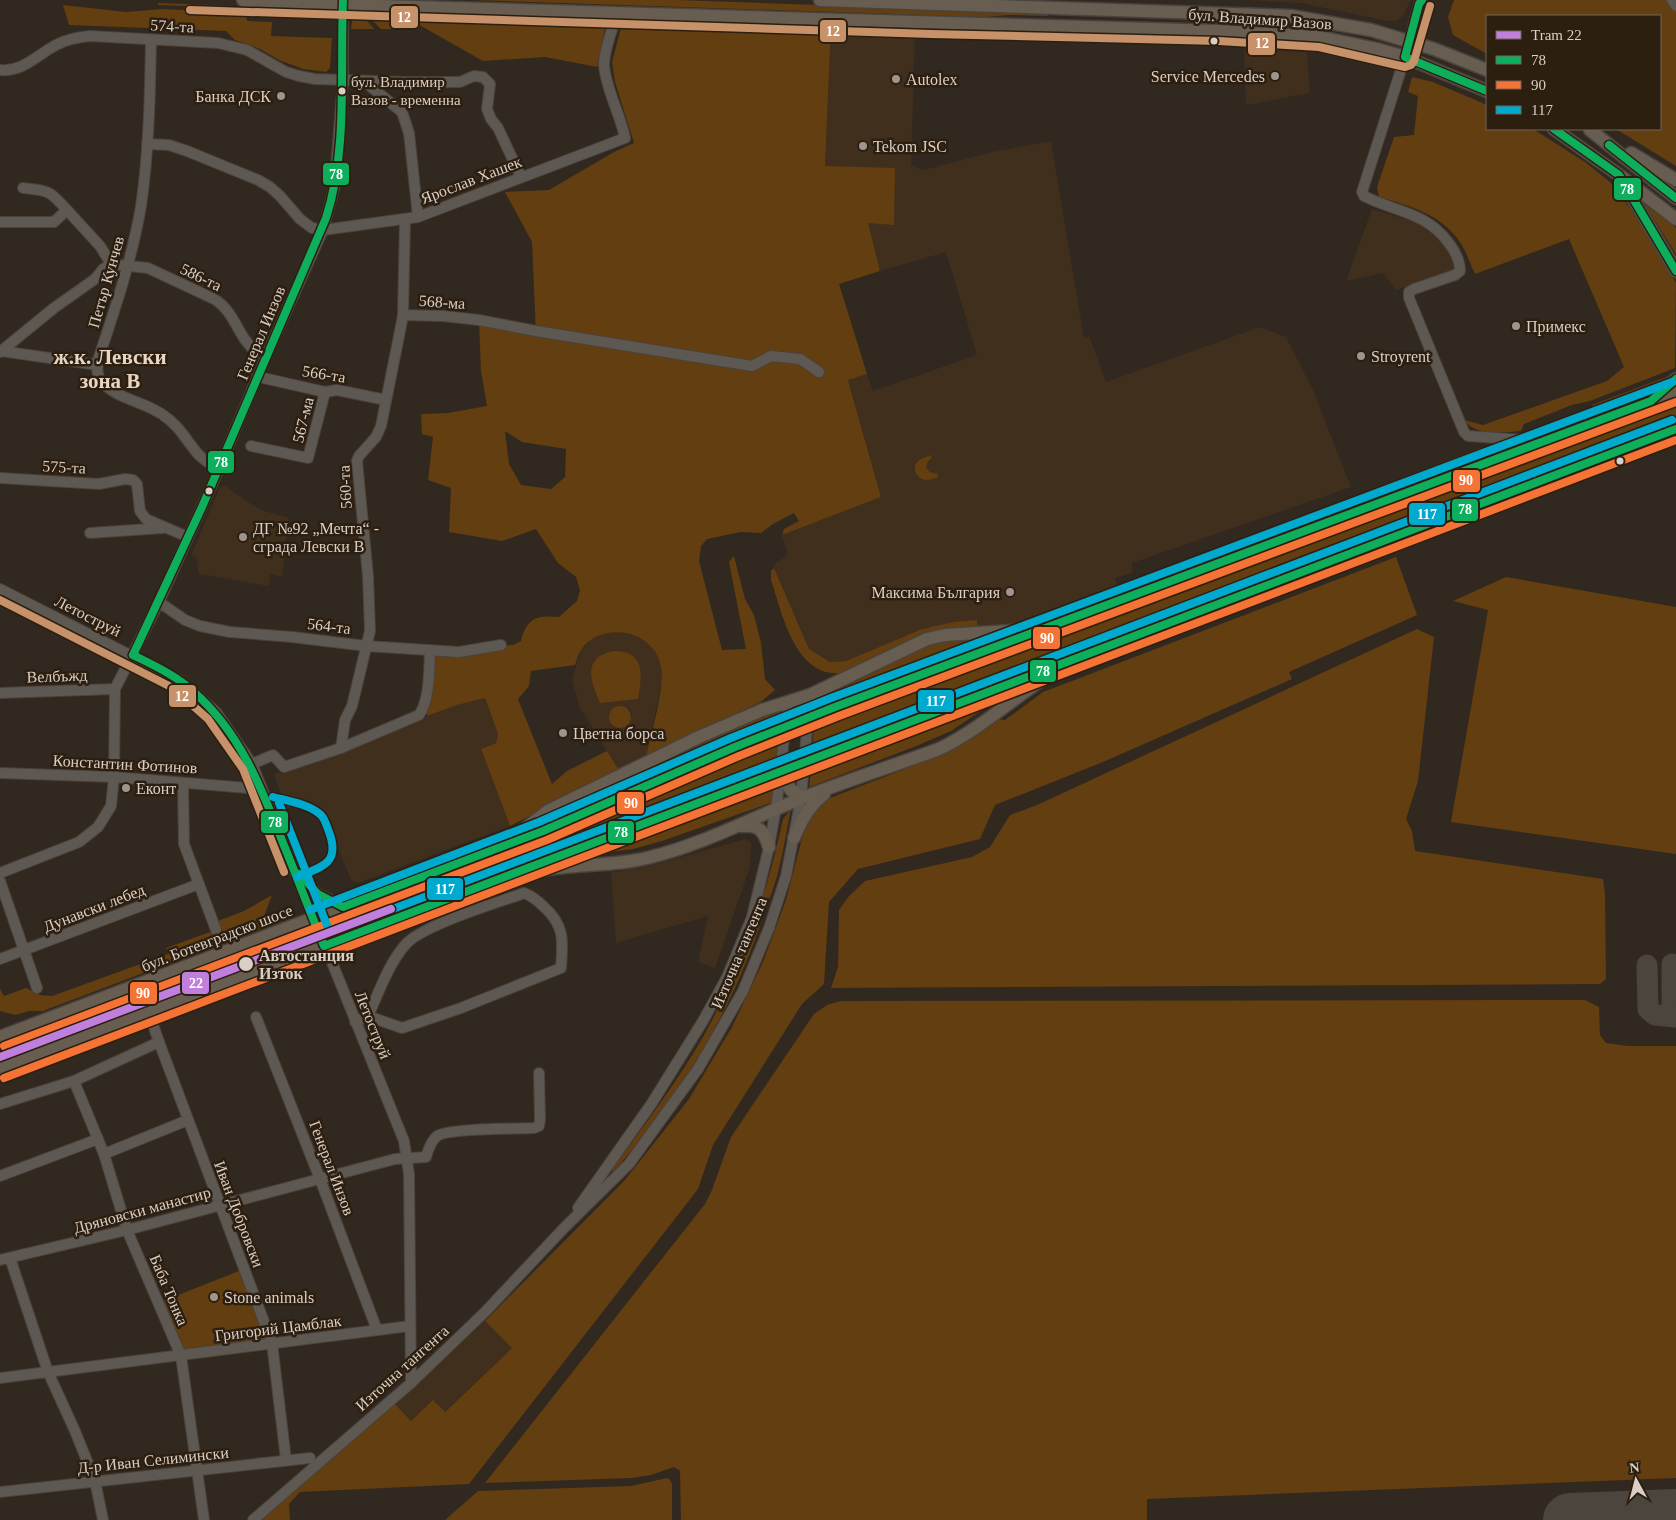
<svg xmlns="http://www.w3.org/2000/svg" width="1676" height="1520" font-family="Georgia,serif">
  <rect width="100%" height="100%" fill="#312820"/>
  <g fill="#412f1d" fill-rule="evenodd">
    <polygon points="1246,0 1411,0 1402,17 1396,21 1388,21 1301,3"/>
    <polygon points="831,28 915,31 911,166 924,170 992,152 1051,141 1084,338 1089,336 1106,382 1260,327 1286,337 1313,390 1351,487 1132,563 1133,572 1115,578 1119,589 1058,615 1011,626 977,626 976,620 922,629 846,661 830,662 809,649 774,568 776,563 788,555 782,535 881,497 848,379 867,374 873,391 977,355 946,252 880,271 867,223 825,166"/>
    <polygon points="1244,49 1307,52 1310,93 1246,105"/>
    <polygon points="1372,209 1421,224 1440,240 1452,259 1456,270 1396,290 1383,273 1346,281"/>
    <polygon points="223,486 227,487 248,502 264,511 289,518 282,577 270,574 269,586 199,574 196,557 191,556 219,489"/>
    <path d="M619,631L634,635L648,642L658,654L661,667L662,681L646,757L619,770L580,708L572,680L580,651L591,640L604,633ZM613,708L629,709L631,712L632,716L619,728L612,725L609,715Z"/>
    <polygon points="485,698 498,734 496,743 481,750 510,826 358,883 351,880 322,808 310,813 306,801 286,809 274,774 457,705"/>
    <polygon points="745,839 751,843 750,867 715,968 698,962 708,916 616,943 611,873 657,864"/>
    <polygon points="485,1321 512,1348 444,1412 411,1421 395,1405"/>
  </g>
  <g fill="#633e10" fill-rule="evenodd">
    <polygon points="473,0 675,0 1049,13 1048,16 1009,15 984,17"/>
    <polygon points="1454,0 1670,0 1676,9 1676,166 1616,129 1660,129 1660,16 1487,16 1487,54 1453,35 1448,17"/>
    <polygon points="158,3 266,7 266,9 158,5"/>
    <polygon points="63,5 126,12 163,9 246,13 247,21 272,22 271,36 332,38 330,68 326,72 303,69 279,60 260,49 235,40 226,31 69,25"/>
    <polygon points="356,13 361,13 374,29 351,29 352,22"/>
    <polygon points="366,14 392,14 393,29 381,29"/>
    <polygon points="407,18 606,24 597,67 545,57 483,61"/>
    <path d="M622,24L831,28L825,166L895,168L894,225L868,223L880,271L839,284L867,374L848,380L881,497L782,535L784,529L799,521L794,513L773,524L761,533L741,532L707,539L701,546L699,561L722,650L746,649L729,562L734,556L745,599L754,615L761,643L765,679L775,690L762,701L646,757C651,734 665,688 661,667C655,630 602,620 581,650C578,654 577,660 575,665L531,671L529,686L518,699L552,784L567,771L607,751L619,770L510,826L481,749L496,743L498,734L485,698L457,705L427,716L430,650L513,645L521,641C527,617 537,615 559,617L577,601L580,590L576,577L558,563L536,529L502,541L449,532L451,488L428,480L433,437L422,434L421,414L448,413L487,406L481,371L479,320L536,335L532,242L505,192L549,190L614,152L634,143L615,82L612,62ZM505,431L522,442L566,449L565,477L551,489L521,485L509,464Z"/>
    <path d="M1412,77L1433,82L1487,105V129H1533L1585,162L1610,182L1632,211L1676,283L1675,368L1590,401L1572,405L1524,424L1521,431C1501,432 1477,437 1464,420L1483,425L1607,381L1624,367L1569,239L1475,274C1470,264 1466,251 1460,242C1441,214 1410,206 1379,197L1377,187L1394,137L1414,135L1418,96L1408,92Z"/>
    <polygon points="1643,202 1676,228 1676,254"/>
    <polygon points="1674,374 1657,386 1592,410 1592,405"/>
    <polygon points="1676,400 1676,421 1039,664 812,748 814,726"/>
    <polygon points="1667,444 1671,446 1628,462 1628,459 1632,456"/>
    <polygon points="1480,448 1491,448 1119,589 1118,586"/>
    <path d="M931,455L932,458L928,461L926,467C929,472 931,474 937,473L938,477C935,478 930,480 926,480C918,479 911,470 917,462C921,458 926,457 931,455Z"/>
    <polygon points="1552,486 1555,491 1519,504 1527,496"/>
    <polygon points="1486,511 1495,512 1426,539 1428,533"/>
    <polygon points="1398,545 1407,546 1050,681 1063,672"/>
    <polygon points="1396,557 1417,615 1289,672 1292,679 1103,762 995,805 980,839 858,869 829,902 824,984 802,1004 713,1145 698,1189 469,1484 300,1492 289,1504 290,1520 253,1520 391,1400 411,1421 433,1400 445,1412 512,1348 485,1321 624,1181 689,1099 732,1027 763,962 786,900 806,823 817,808 830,798 946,753 997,719 1005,720 1043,692"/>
    <path d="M774,568L809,649L830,662L846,661L922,629L954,622L977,620V626C926,628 885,653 840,673C795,677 782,613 771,580V571Z"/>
    <polygon points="1506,577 1676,607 1676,854 1451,822 1488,610 1453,601"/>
    <polygon points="1417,629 1434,637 1418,781 1406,819 1412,831 1415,851 1603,879 1605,893 1606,979 1600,984 831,988 838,967 839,910 849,896 865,881 972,857 990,847 1010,815 1037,805"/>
    <polygon points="989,636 835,694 817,701 817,694 926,645 953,638"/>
    <path d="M613,651C646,650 642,676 638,699L600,703C591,682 581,658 613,651Z"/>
    <polygon points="1005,695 951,731 914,747 809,787 811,771"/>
    <circle cx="620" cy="717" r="11"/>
    <path d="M781,709L780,716L729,737L598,796C657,764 716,727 781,709Z"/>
    <polygon points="779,739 778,761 694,797 588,837 583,824 739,754"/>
    <polygon points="775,785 773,802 662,841 633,849 601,853"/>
    <path d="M791,809C787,828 784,849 779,868C776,882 771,895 766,908C734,1007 684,1092 615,1170L610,1172C642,1128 676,1084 703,1037C741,969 767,895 783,819Z"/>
    <polygon points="272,895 264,916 267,926 43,1011 29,1011 15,1015 0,1011 0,989 4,996 26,988 40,995 52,996 168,954 166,948 221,928 218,921 244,911"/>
    <polygon points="272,977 157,1020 157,1017 162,1013 216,994"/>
    <polygon points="1585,1000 1599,1007 1600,1035 1606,1043 1628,1046 1676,1046 1676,1478 1147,1499 1147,1520 681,1520 680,1471 674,1467 651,1475 631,1478 485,1483 705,1204 712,1190 731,1137 814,1014 827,1005 841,1001"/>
    <polygon points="244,1269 272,1343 181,1356 158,1303"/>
    <polygon points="667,1478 670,1480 672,1484 672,1520 445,1520 478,1491 631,1486"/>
  </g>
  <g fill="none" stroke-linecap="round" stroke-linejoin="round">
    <g stroke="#4c453e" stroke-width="21">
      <polyline points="1672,964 1672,1003 1673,1009 1676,1013"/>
      <polyline points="1647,965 1648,1009 1655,1015 1676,1017"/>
    </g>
    <polyline stroke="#4c453e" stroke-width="54" points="1570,1520 1676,1516"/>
    <defs>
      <g id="minor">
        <path d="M1422,0L1419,4L1405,57L1362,192L1364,196C1395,212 1426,212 1448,242C1455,251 1460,260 1460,271L1455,275L1414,289L1409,292V298L1464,432L1468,436L1542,441"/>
        <polyline points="1672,0 1676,6"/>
        <path d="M151,40C150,95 149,151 141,206C132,259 115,309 98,360C97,367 96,376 102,382C118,400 144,401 163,415C181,427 186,441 199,455C205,461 212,465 218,469"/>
        <path d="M0,70C23,72 37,55 56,45C67,39 78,37 90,36L218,43L247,50L286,72L299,76L315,79L404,82H460L474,76L483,77L490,84L487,109L491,119L498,128L521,177"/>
        <polyline points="365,82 402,112 409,133 418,217"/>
        <path d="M147,144L169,145L187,151L258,180L270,187L280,196L300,219L312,228L323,230L418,217L625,138C620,113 606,90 604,65C604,52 610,36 614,23"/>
        <path d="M67,210L100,246L111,264L148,268L214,299C236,312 238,339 256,351C259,353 263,354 266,356"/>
        <path d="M0,222H54L67,210C49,190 50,191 23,188"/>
        <polyline points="403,315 443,316 479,320 536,331 752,366 771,356 800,359 819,372"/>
        <polyline points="1,351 98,365"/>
        <polyline points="0,352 54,308 95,279 103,269 111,264"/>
        <polyline points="259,377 325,392 337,390 386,400"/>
        <polyline points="251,446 308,458 325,392"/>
        <polyline points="0,478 99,484 125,479 133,480 137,484 140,511 146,519 188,537"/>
        <polyline points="90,533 163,528"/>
        <polyline points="0,589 179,680 216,712 252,764 404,1141 409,1174 411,1383"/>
        <polyline points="159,602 185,620 200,626 230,632 292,637 366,646 459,652 501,645"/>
        <polyline points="0,693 115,689"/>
        <path d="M341,748L419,715C430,700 429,668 430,650"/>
        <polyline points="252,764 273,755 284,767 341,748 345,720 352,706 370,631 368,576 357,461 359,456 376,437 381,426 400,331 403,315 405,220"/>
        <polyline points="0,773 114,777 248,788"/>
        <polyline points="183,783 184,844 216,930"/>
        <polyline points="0,873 79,842 98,827 111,806 114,777 115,689 159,602 215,478 266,356 323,230 335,185 336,168 343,80 343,4"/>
        <polyline points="0,881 37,988"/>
        <polyline points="0,959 199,884"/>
        <polyline points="149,1013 159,1042 272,1343 286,1460"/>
        <polyline points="256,1017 320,1179 377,1330"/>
        <path d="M355,1022L368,1016L402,1028L461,1008L561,968C563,941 565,925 543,906C537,900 532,896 524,893C497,903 422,925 405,945C388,965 379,992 368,1016"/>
        <polyline points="74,1081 104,1154 127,1230 181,1356 204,1520"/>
        <polyline points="0,1104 74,1081 159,1042"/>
        <polyline points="104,1154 188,1120"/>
        <polyline points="0,1176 98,1139"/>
        <polyline points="578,1208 652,1103 703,1021 727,977 752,917 769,847 777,802 788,702"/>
        <polyline points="10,1258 48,1372 75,1431 95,1481 103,1520"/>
        <path d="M0,1260L127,1230L395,1159L426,1157C428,1150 431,1141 437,1136C449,1128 516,1129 534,1128L539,1126L540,1120L539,1073"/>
        <polyline points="0,1378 410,1326"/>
        <polyline points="0,1492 310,1458"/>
        <polyline points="253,1520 411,1383 485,1312 563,1229 629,1164 698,1069 743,991 769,928 786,876 801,798 810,695"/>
      </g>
      <g id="major">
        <polyline points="243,0 246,2 1219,31 1320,37 1377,49 1405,57 1487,91"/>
        <polyline points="820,0 1291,16 1371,30 1434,49 1487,70"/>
        <polyline points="1554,129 1619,175 1676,219"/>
        <polyline points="1590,130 1676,198"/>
        <polyline points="1631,153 1676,180"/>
        <polyline points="1623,182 1676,271"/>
        <polyline points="1660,393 1676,379"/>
        <polyline points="835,707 1676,391"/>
        <polyline points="833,751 1676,429"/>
        <polyline points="782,771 790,789 801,798"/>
        <path d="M742,826C760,824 764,832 769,847"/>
        <polyline points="514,837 548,811 699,737 762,710 810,695 927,639 945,635 1025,630 1034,627"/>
        <path d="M794,838C801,821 809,806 824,794"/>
        <polyline points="293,868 309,888 319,896 343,907"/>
        <path d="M538,871C575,863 614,867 651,857C703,844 750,819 800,799C845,781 893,766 939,749C979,730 1012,699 1049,675"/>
        <polyline points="0,1037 543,831 735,747"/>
        <polyline points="0,1069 754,782"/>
      </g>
    </defs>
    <use href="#minor" stroke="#4a433c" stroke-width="12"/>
    <use href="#major" stroke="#4a433c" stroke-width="15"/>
    <use href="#minor" stroke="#5e5852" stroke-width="10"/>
    <use href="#major" stroke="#675d51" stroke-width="12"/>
    <polyline stroke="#68625c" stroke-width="1" points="245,959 583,830"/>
    <defs>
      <g id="major-bridge">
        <polyline points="735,747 835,707"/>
        <polyline points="754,782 833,751"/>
      </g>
    </defs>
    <use href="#major-bridge" stroke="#4a433c" stroke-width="15" stroke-linecap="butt"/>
    <use href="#major-bridge" stroke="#675d51" stroke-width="12"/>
    <defs>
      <g id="bus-1">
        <polyline points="1422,0 1419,4 1405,57 1487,91"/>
        <polyline points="1554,129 1619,175 1676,271"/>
        <polyline points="1609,145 1676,198"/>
        <path d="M133,655C155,666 177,676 195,693C240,733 261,787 283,843C297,877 310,912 324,946L1676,429"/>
        <path d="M133,655L202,507L326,218C348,150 340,71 343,0"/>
        <polyline points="299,874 318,894 343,907 543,831 735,747 835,707 1651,401 1676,379"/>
      </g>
      <g id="bus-2">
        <polyline points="4,1046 547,840 739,756 839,716 1676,402"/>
        <polyline points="4,1078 1676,440"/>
      </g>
      <g id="bus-3">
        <path d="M273,797C288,801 309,804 321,815C325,819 327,827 329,832C341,864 321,867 297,877"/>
        <polyline points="279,803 330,933 1672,420"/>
        <polyline points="310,910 539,822 731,738 831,698 1672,382"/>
      </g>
      <g id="bus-4">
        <polyline points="190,10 931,34 1219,41 1319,47 1405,67 1411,65 1414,61 1430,6"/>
        <polyline points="0,600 173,688 208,719 243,769 284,872"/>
      </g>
    </defs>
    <use href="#bus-1" stroke="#2d1f10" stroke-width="11"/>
    <use href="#bus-2" stroke="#2d1f10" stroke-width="11"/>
    <use href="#bus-3" stroke="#2d1f10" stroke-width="11"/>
    <use href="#bus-4" stroke="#2d1f10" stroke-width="11"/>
    <use href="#bus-1" stroke="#0daf5c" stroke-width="8"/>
    <use href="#bus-2" stroke="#f57335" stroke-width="8"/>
    <use href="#bus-3" stroke="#00a9ce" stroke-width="8"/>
    <use href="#bus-4" stroke="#c7916a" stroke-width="8"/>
    <defs>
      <polyline id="tram-1" points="0,1057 391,909"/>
    </defs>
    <use href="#tram-1" stroke="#2d1f10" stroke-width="11"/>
    <use href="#tram-1" stroke="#c07fdc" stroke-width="8"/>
  </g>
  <g fill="#d9cfc6" stroke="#2d1f10" stroke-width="2">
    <circle cx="1214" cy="41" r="4.5"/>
    <circle cx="342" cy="91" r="4.5"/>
    <circle cx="1620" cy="461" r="4.5"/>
    <circle cx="209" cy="491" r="4.5"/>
    <circle cx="246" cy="964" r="8"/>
  </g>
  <g fill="#9e958c" stroke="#2d1f10" stroke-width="2">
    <circle cx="1275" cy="76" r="5"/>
    <circle cx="896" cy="79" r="5"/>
    <circle cx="281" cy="96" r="5"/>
    <circle cx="863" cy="146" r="5"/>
    <circle cx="1516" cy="326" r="5"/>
    <circle cx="1361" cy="356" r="5"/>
    <circle cx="243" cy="537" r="5"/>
    <circle cx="1010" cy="592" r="5"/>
    <circle cx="563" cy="733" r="5"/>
    <circle cx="126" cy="788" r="5"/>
    <circle cx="214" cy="1297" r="5"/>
  </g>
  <g text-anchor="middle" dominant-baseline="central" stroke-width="5" stroke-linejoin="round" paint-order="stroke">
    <g font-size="15" fill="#d9cfc6" stroke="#2d1f10" text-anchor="start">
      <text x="351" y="82">бул. Владимир<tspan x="351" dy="18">Вазов - временна</tspan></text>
    </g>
    <g font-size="16" fill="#d9cfc6" stroke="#2d1f10">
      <text transform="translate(1260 19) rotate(4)">бул. Владимир Вазов</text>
      <text transform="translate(172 26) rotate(3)">574-та</text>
      <text transform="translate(471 180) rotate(-21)">Ярослав Хашек</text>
      <text transform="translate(201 277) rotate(26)">586-та</text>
      <text transform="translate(106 282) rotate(-74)">Петър Кунчев</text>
      <text transform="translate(442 302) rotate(4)">568-ма</text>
      <text transform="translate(261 333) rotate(-67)">Генерал Инзов</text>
      <text transform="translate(324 374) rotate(9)">566-та</text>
      <text transform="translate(303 420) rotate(-76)">567-ма</text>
      <text transform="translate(64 467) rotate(3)">575-та</text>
      <text transform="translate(345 487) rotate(-93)">560-та</text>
      <text transform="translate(88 616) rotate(27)">Летоструй</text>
      <text transform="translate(329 626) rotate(7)">564-та</text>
      <text transform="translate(57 676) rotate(-2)">Велбъжд</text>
      <text transform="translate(125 764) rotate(3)">Константин Фотинов</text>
      <text transform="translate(94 908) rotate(-21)">Дунавски лебед</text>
      <text transform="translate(217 938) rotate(-21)">бул. Ботевградско шосе</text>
      <text transform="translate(739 953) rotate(-67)">Източна тангента</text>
      <text transform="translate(373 1025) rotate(68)">Летоструй</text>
      <text transform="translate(332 1168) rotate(69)">Генерал Инзов</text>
      <text transform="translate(142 1210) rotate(-15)">Дряновски манастир</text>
      <text transform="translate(239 1214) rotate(69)">Иван Добровски</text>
      <text transform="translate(169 1290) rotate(67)">Баба Тонка</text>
      <text transform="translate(278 1328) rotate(-7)">Григорий Цамблак</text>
      <text transform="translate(402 1368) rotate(-42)">Източна тангента</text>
      <text transform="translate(153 1460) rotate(-6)">Д-р Иван Селимински</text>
    </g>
    <g font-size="16" fill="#d9cfc6" stroke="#2d1f10" text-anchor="start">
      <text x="1265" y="76" text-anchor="end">Service Mercedes</text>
      <text x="906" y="79">Autolex</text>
      <text x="271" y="96" text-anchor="end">Банка ДСК</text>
      <text x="873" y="146">Tekom JSC</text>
      <text x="1526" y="326">Примекс</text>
      <text x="1371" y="356">Stroyrent</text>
      <text x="253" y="528">ДГ №92 „Мечта“ -<tspan x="253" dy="18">сграда Левски В</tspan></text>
      <text x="1000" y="592" text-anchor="end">Максима България</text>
      <text x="573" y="733">Цветна борса</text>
      <text x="136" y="788">Еконт</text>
      <text x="224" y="1297">Stone animals</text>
    </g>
    <g font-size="16" font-weight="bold" fill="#d9cfc6" stroke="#2d1f10" text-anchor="start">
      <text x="259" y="955">Автостанция<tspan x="259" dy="18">Изток</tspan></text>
    </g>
    <g font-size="21" font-weight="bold" fill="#e9d5c3" stroke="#2d1f10">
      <text x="110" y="357">ж.к. Левски<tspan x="110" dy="24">зона В</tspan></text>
    </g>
  </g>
  <g stroke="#2d1f10" stroke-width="2">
    <rect x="390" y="5" width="29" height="24" rx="5" fill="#c7916a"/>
    <rect x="819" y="19" width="28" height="24" rx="5" fill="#c7916a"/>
    <rect x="1247" y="32" width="29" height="24" rx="5" fill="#c7916a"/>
    <rect x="322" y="162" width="28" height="24" rx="5" fill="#0daf5c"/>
    <rect x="1613" y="177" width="29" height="24" rx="5" fill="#0daf5c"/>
    <rect x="207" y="450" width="28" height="24" rx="5" fill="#0daf5c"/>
    <rect x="1452" y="469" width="29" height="24" rx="5" fill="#f57335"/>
    <rect x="1451" y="498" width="28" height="24" rx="5" fill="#0daf5c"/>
    <rect x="1408" y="502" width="38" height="24" rx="5" fill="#00a9ce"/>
    <rect x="1032" y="626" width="29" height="24" rx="5" fill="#f57335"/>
    <rect x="1029" y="659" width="28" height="24" rx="5" fill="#0daf5c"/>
    <rect x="168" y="684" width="29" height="24" rx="5" fill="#c7916a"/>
    <rect x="917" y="689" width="38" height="24" rx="5" fill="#00a9ce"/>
    <rect x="616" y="791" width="29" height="24" rx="5" fill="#f57335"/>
    <rect x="260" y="810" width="29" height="24" rx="5" fill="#0daf5c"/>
    <rect x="607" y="820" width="28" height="24" rx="5" fill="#0daf5c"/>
    <rect x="426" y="877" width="38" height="24" rx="5" fill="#00a9ce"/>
    <rect x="181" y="971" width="29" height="24" rx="5" fill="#c07fdc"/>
    <rect x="129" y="981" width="29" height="24" rx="5" fill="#f57335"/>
  </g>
  <g font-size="14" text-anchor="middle" font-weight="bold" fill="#fff">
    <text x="404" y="22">12</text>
    <text x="833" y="36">12</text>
    <text x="1262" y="48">12</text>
    <text x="336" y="179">78</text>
    <text x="1627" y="194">78</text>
    <text x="221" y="467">78</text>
    <text x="1466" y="485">90</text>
    <text x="1465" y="514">78</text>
    <text x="1427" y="519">117</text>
    <text x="1047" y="643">90</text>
    <text x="1043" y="676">78</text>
    <text x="182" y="701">12</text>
    <text x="936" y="706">117</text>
    <text x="631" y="808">90</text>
    <text x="275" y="827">78</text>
    <text x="621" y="837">78</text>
    <text x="445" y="894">117</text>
    <text x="196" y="988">22</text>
    <text x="143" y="998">90</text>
  </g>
  <rect x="1486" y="15" width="175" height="115" fill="#2d1f10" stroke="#726559"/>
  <rect x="1496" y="31" width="25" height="8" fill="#c07fdc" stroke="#726559"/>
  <text x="1531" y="40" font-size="15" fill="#d9cfc6">Tram 22</text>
  <rect x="1496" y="56" width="25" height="8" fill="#0daf5c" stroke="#726559"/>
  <text x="1531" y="65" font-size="15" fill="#d9cfc6">78</text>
  <rect x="1496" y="81" width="25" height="8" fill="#f57335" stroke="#726559"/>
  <text x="1531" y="90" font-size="15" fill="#d9cfc6">90</text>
  <rect x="1496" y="106" width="25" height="8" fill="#00a9ce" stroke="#726559"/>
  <text x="1531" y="115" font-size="15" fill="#d9cfc6">117</text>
  <g transform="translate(1636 1480) rotate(353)" stroke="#2d1f10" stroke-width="4" paint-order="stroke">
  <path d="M0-4L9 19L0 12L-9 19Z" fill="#d9cfc6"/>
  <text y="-8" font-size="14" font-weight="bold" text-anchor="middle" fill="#d9cfc6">N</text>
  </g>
</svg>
